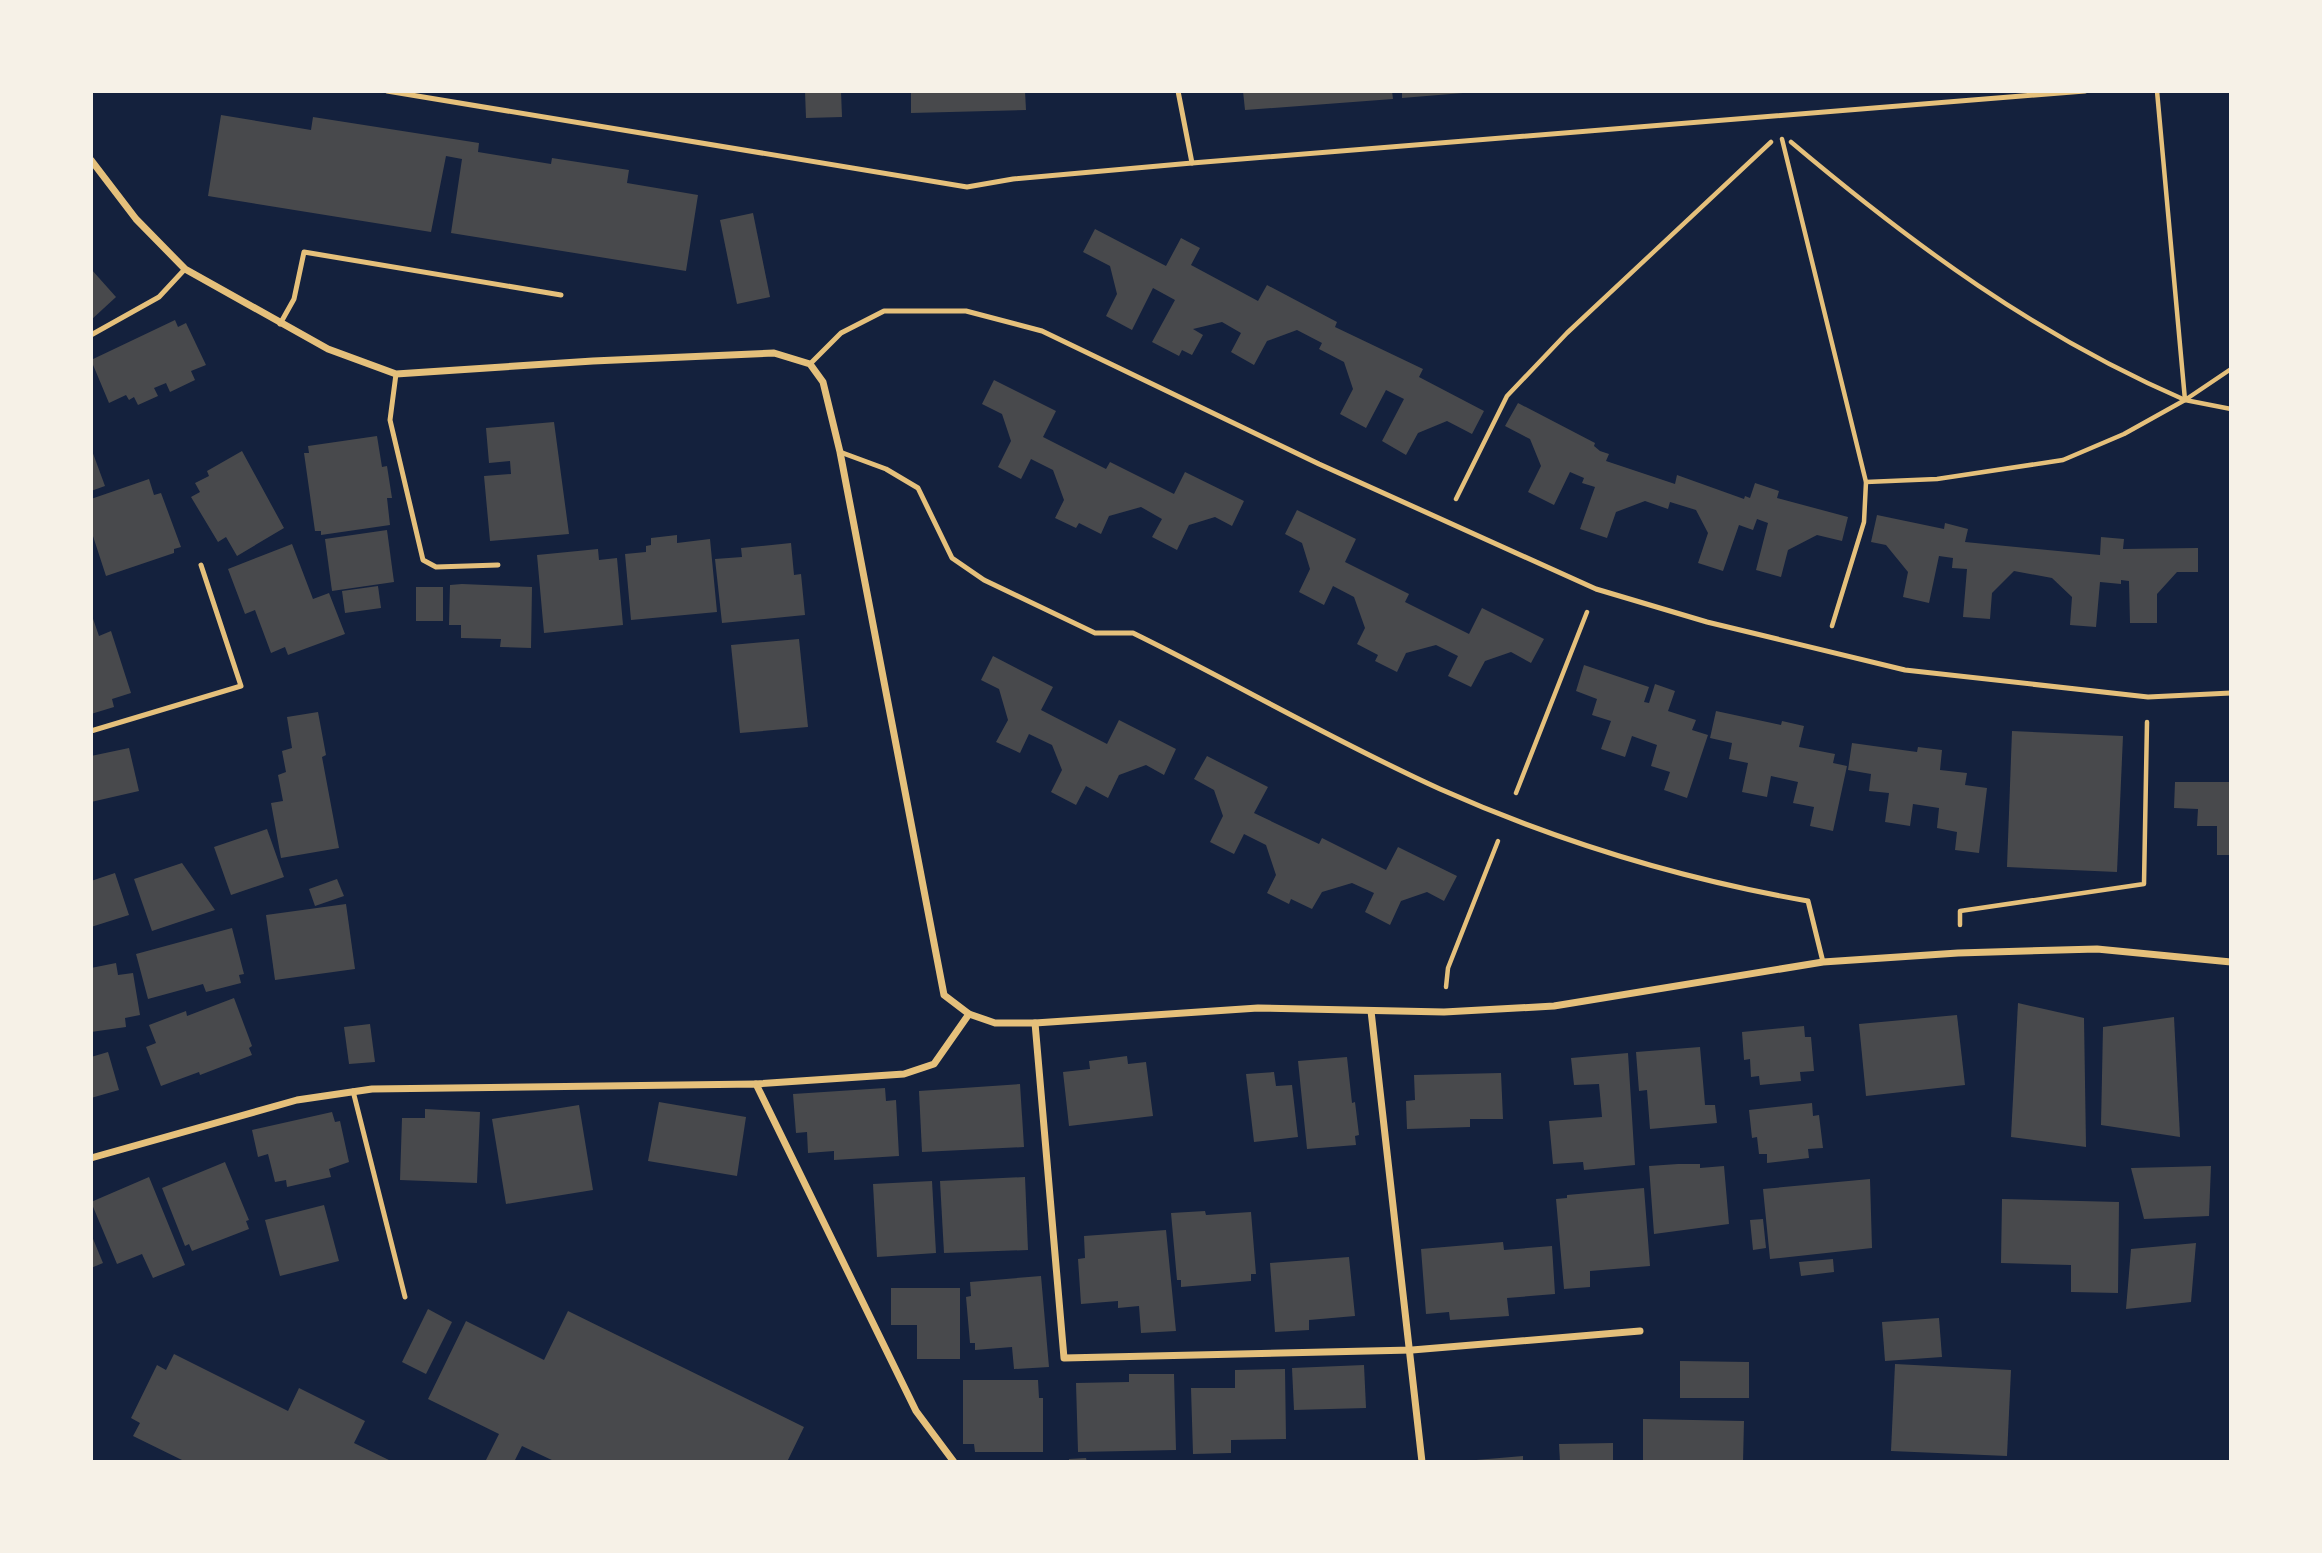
<svg xmlns="http://www.w3.org/2000/svg" width="2322" height="1553" font-family="'PT Sans',sans-serif">
  <rect width="100%" height="100%" fill="#14213d"/>
  <g fill="#48494c">
    <polygon points="805,91 841,91 842,117 806,118"/>
    <polygon points="911,91 1025,91 1026,110 911,113"/>
    <polygon points="1243,91 1392,91 1393,99 1245,110"/>
    <polygon points="1402,91 1463,91 1463,93 1402,98"/>
    <polygon points="221,115 311,130 313,117 479,143 478,152 551,164 552,158 629,170 627,183 698,195 686,271 451,233 462,159 446,156 431,232 208,196"/>
    <polygon points="753,213 770,297 737,304 720,220"/>
    <polygon points="1095,229 1166,266 1181,238 1200,248 1191,265 1258,301 1267,285 1337,322 1335,327 1423,369 1419,377 1484,411 1472,434 1447,421 1418,433 1406,455 1382,441 1404,399 1386,390 1366,428 1340,414 1353,389 1344,362 1319,349 1322,343 1297,330 1267,341 1254,365 1231,352 1241,333 1222,322 1193,329 1203,335 1192,355 1182,350 1179,356 1152,342 1175,300 1153,288 1132,330 1106,316 1117,294 1110,266 1083,252"/>
    <polygon points="91,269 116,297 91,320"/>
    <polygon points="175,320 178,327 186,323 206,365 191,371 195,380 170,392 166,383 154,388 158,396 138,405 134,397 129,400 126,395 109,403 91,360"/>
    <polygon points="994,380 1056,411 1043,437 1106,469 1110,462 1174,494 1185,472 1244,501 1232,526 1215,517 1189,525 1177,550 1152,537 1162,519 1141,507 1109,516 1101,534 1079,523 1076,528 1055,518 1064,500 1053,470 1031,459 1021,479 998,467 1011,441 1002,414 982,404"/>
    <polygon points="1518,403 1595,443 1594,446 1600,451 1609,454 1606,461 1675,484 1677,475 1744,499 1745,496 1750,498 1755,483 1779,491 1777,498 1848,517 1842,541 1817,535 1788,550 1781,577 1756,570 1768,523 1757,519 1753,530 1739,525 1723,571 1698,563 1708,533 1696,510 1670,502 1668,509 1645,501 1616,512 1607,538 1580,529 1595,487 1582,483 1584,478 1570,472 1554,505 1528,492 1541,466 1530,439 1505,426"/>
    <polygon points="554,422 569,534 490,541 484,476 511,474 510,461 489,463 486,428"/>
    <polygon points="377,436 382,467 387,466 392,498 387,498 390,525 321,535 321,531 315,531 304,453 309,453 308,446"/>
    <polygon points="91,448 105,486 91,491"/>
    <polygon points="242,451 284,528 237,556 226,537 218,542 191,497 200,492 195,483 209,476 207,471"/>
    <polygon points="149,479 154,495 161,493 181,547 174,549 174,553 106,576 91,530 91,499"/>
    <polygon points="1297,510 1356,539 1345,562 1409,594 1405,602 1469,634 1482,608 1544,639 1531,663 1511,652 1485,661 1471,687 1448,676 1458,656 1436,645 1406,653 1397,672 1375,661 1378,655 1357,644 1365,628 1354,597 1333,586 1324,605 1299,592 1310,569 1302,543 1285,534"/>
    <polygon points="1877,515 1944,529 1945,523 1968,529 1965,542 2100,555 2101,537 2124,539 2123,549 2198,548 2198,572 2177,572 2157,594 2157,623 2130,623 2129,581 2121,580 2121,584 2100,582 2096,627 2070,625 2072,597 2052,578 2014,571 1992,593 1990,619 1963,617 1967,569 1952,568 1953,558 1939,556 1929,603 1903,597 1908,572 1886,545 1871,542"/>
    <polygon points="387,530 394,582 332,591 325,539"/>
    <polygon points="677,535 677,543 710,539 717,612 631,620 625,554 646,552 646,546 651,545 651,538"/>
    <polygon points="791,543 794,575 801,574 805,615 722,623 715,559 742,557 741,548"/>
    <polygon points="292,544 313,599 329,593 345,634 288,655 285,647 271,653 255,610 245,614 228,569"/>
    <polygon points="598,549 599,560 617,558 623,625 544,633 537,555"/>
    <polygon points="462,584 532,587 531,648 500,647 501,639 461,638 461,625 449,625 450,585"/>
    <polygon points="378,586 381,608 345,613 342,591"/>
    <rect x="416" y="587" width="27" height="34"/>
    <polygon points="91,613 99,636 111,631 131,693 112,699 114,707 91,714"/>
    <polygon points="799,639 808,727 740,733 731,645"/>
    <polygon points="993,656 1053,687 1041,710 1107,744 1119,720 1176,749 1164,775 1146,765 1119,775 1108,798 1086,786 1076,805 1051,792 1062,770 1052,745 1029,734 1020,753 996,742 1008,720 999,689 981,680"/>
    <polygon points="1584,665 1649,687 1644,702 1649,703 1655,684 1675,691 1668,711 1696,720 1692,730 1708,735 1687,798 1664,790 1670,772 1651,766 1657,745 1632,736 1625,757 1601,749 1611,721 1592,715 1597,699 1576,691"/>
    <polygon points="1716,711 1781,725 1782,721 1804,726 1799,747 1835,754 1833,763 1847,766 1833,831 1810,826 1814,807 1793,803 1798,782 1771,776 1767,797 1742,792 1748,763 1729,759 1732,743 1710,738"/>
    <polygon points="318,712 326,755 322,757 339,848 281,858 271,803 283,801 278,775 286,772 282,751 292,748 287,717"/>
    <polygon points="2012,731 2123,736 2117,872 2007,867"/>
    <polygon points="1852,743 1917,752 1918,747 1942,750 1940,770 1967,773 1965,785 1987,788 1979,853 1955,850 1957,832 1937,828 1939,808 1913,804 1910,826 1885,822 1889,793 1869,791 1871,774 1848,770"/>
    <polygon points="129,748 139,791 91,802 91,756"/>
    <polygon points="1207,756 1268,787 1254,813 1319,844 1322,838 1386,870 1398,847 1457,876 1444,901 1427,892 1401,901 1390,925 1365,912 1374,893 1352,883 1322,892 1312,909 1291,899 1289,904 1267,893 1276,875 1266,845 1244,834 1234,854 1210,842 1223,816 1214,790 1194,779"/>
    <polygon points="2175,782 2231,782 2231,855 2217,855 2217,826 2197,826 2198,809 2174,808"/>
    <polygon points="267,829 284,877 231,895 214,847"/>
    <polygon points="182,863 215,910 152,931 134,879"/>
    <polygon points="115,873 129,915 91,927 91,881"/>
    <polygon points="337,879 344,896 315,906 309,889"/>
    <polygon points="346,904 355,969 275,980 266,915"/>
    <polygon points="232,928 244,974 239,975 241,983 206,992 203,984 148,999 136,954"/>
    <polygon points="116,963 118,975 133,973 140,1015 125,1018 126,1027 91,1032 91,968"/>
    <polygon points="234,998 252,1046 249,1048 252,1055 200,1075 199,1072 161,1086 146,1047 156,1043 149,1025 186,1011 187,1016"/>
    <polygon points="2018,1003 2084,1018 2086,1147 2011,1137"/>
    <polygon points="1957,1015 1965,1085 1866,1096 1859,1024"/>
    <polygon points="2174,1017 2180,1137 2101,1125 2103,1027"/>
    <polygon points="370,1024 375,1062 349,1064 344,1027"/>
    <polygon points="1804,1026 1805,1037 1811,1037 1814,1071 1800,1072 1801,1081 1760,1085 1759,1076 1751,1077 1750,1059 1744,1060 1742,1032"/>
    <polygon points="1700,1047 1705,1105 1715,1105 1717,1123 1650,1129 1647,1090 1639,1091 1636,1052"/>
    <polygon points="108,1052 119,1090 91,1098 91,1057"/>
    <polygon points="1628,1053 1635,1165 1584,1170 1583,1162 1553,1164 1549,1121 1602,1117 1599,1084 1574,1085 1571,1058"/>
    <polygon points="1127,1056 1128,1064 1146,1062 1153,1116 1069,1126 1063,1072 1090,1069 1089,1061"/>
    <polygon points="1347,1057 1352,1103 1355,1102 1359,1135 1355,1136 1356,1145 1307,1149 1298,1061"/>
    <polygon points="1274,1072 1276,1086 1292,1085 1298,1137 1254,1142 1246,1074"/>
    <polygon points="1501,1073 1503,1119 1470,1119 1470,1127 1407,1129 1406,1101 1415,1100 1414,1075"/>
    <polygon points="1020,1084 1024,1147 922,1152 919,1091"/>
    <polygon points="885,1088 886,1101 896,1100 899,1156 834,1160 834,1151 808,1153 807,1132 796,1133 793,1094"/>
    <polygon points="659,1102 746,1117 737,1176 648,1161"/>
    <polygon points="1812,1103 1813,1116 1819,1115 1823,1148 1808,1149 1809,1158 1767,1163 1767,1154 1759,1154 1757,1137 1752,1138 1749,1110"/>
    <polygon points="579,1105 593,1190 506,1204 492,1119"/>
    <polygon points="425,1109 480,1112 477,1183 400,1180 402,1118 425,1118"/>
    <polygon points="332,1112 335,1122 340,1121 349,1162 329,1169 331,1177 287,1187 286,1180 275,1182 268,1154 258,1157 252,1130"/>
    <polygon points="225,1162 249,1220 246,1221 249,1229 192,1251 189,1244 185,1246 162,1188"/>
    <polygon points="1678,1164 1700,1164 1700,1168 1724,1166 1729,1224 1654,1234 1649,1166"/>
    <polygon points="2211,1166 2209,1216 2144,1219 2131,1168"/>
    <polygon points="149,1177 185,1265 153,1278 142,1254 117,1264 91,1202"/>
    <polygon points="1025,1177 1028,1250 944,1253 940,1181"/>
    <polygon points="1870,1179 1872,1248 1770,1259 1763,1189"/>
    <polygon points="932,1181 936,1253 877,1257 873,1184"/>
    <polygon points="1644,1188 1650,1266 1590,1271 1590,1287 1564,1289 1556,1199 1567,1198 1567,1195"/>
    <polygon points="2002,1199 2119,1202 2118,1293 2071,1292 2071,1265 2001,1263"/>
    <polygon points="324,1205 339,1261 280,1276 265,1220"/>
    <polygon points="1205,1211 1206,1215 1251,1212 1256,1274 1251,1274 1251,1281 1181,1287 1181,1280 1177,1280 1171,1213"/>
    <polygon points="1763,1219 1766,1248 1753,1250 1750,1220"/>
    <polygon points="1166,1230 1176,1331 1141,1333 1139,1306 1118,1308 1118,1301 1081,1304 1078,1259 1085,1258 1084,1236"/>
    <polygon points="91,1234 103,1263 91,1268"/>
    <polygon points="1503,1242 1504,1250 1552,1246 1555,1294 1507,1298 1509,1316 1450,1320 1449,1312 1426,1314 1421,1249"/>
    <polygon points="2196,1243 2191,1302 2126,1309 2131,1249"/>
    <polygon points="1349,1257 1355,1316 1309,1320 1309,1330 1275,1332 1270,1263"/>
    <polygon points="1833,1259 1834,1272 1801,1276 1799,1262"/>
    <polygon points="1041,1276 1049,1367 1014,1369 1012,1347 975,1350 975,1343 970,1343 966,1297 971,1296 970,1282"/>
    <polygon points="891,1288 960,1288 960,1359 917,1359 917,1325 891,1325"/>
    <polygon points="428,1309 452,1322 426,1374 402,1362"/>
    <polygon points="568,1311 804,1427 787,1462 556,1462 522,1446 514,1462 485,1462 499,1434 428,1399 466,1321 544,1360"/>
    <polygon points="1939,1318 1942,1357 1885,1361 1882,1322"/>
    <polygon points="174,1354 288,1411 299,1388 365,1421 354,1443 393,1462 186,1462 133,1436 140,1423 131,1418 157,1365 166,1370"/>
    <polygon points="1680,1361 1749,1362 1749,1398 1680,1398"/>
    <polygon points="1895,1364 2011,1370 2007,1456 1891,1451"/>
    <polygon points="1364,1365 1366,1408 1294,1410 1292,1368"/>
    <polygon points="1285,1369 1286,1439 1231,1440 1231,1453 1193,1454 1191,1388 1235,1388 1235,1370"/>
    <polygon points="1129,1374 1174,1374 1176,1450 1078,1452 1076,1383 1129,1382"/>
    <polygon points="963,1380 1038,1380 1039,1398 1043,1398 1043,1452 975,1452 974,1444 963,1444"/>
    <polygon points="1643,1419 1744,1421 1743,1462 1643,1462"/>
    <polygon points="1613,1443 1613,1462 1560,1462 1559,1444"/>
    <polygon points="1523,1456 1523,1462 1476,1462 1476,1460"/>
    <polygon points="1086,1458 1087,1462 1069,1462 1069,1459"/>
  </g>
  <g fill="none" stroke-linecap="round" stroke-linejoin="round">
    <g stroke="#e5c07b" stroke-width="4.5">
      <polyline points="2157,91 2185,400 2231,369"/>
      <polyline points="1782,139 1866,482 1864,522 1832,626"/>
      <path d="M1791,142C1912,244 2038,337 2185,400"/>
      <polyline points="1866,482 1937,479 2063,460 2124,434 2185,400 2231,409"/>
      <polyline points="1456,499 1507,396 1567,333 1771,142"/>
      <polyline points="1516,793 1587,612"/>
      <polyline points="1960,925 1960,911 2144,884 2147,722"/>
      <polyline points="1446,987 1448,968 1498,841"/>
    </g>
    <g stroke="#e5c07b" stroke-width="5">
      <polyline points="387,91 967,187 1013,179 1192,163 2085,91"/>
      <polyline points="1178,91 1192,163"/>
      <polyline points="280,324 294,299 304,252 561,295"/>
      <polyline points="91,335 159,297 185,269"/>
      <polyline points="810,364 841,333 884,311 966,311 1042,331 1319,464 1596,589 1707,622 1905,670 2148,697 2231,693"/>
      <polyline points="396,374 390,420 423,560 436,567 498,565"/>
      <path d="M840,452L886,469L918,488L952,558L984,580L1095,633H1133C1235,683 1336,742 1440,789C1557,841 1681,879 1808,901L1823,962"/>
      <polyline points="91,731 241,686 201,565"/>
      <polyline points="353,1091 405,1297"/>
    </g>
    <g stroke="#e5c07b" stroke-width="7">
      <polyline points="91,160 136,219 185,269 328,349 396,374 593,361 774,353 810,364 823,382 840,452 944,995 969,1014 995,1023 1035,1023 1258,1008 1444,1012 1554,1006 1823,962 1958,953 2097,949 2231,962"/>
      <polyline points="1371,1011 1422,1462"/>
      <polyline points="1035,1023 1064,1358 1412,1350 1640,1331"/>
      <polyline points="756,1084 904,1074 934,1064 969,1014"/>
      <polyline points="91,1158 297,1100 372,1089 756,1084 916,1411 954,1462"/>
    </g>
  </g>
  <rect width="2322" height="1553" fill="none" stroke="#f6f1e7" stroke-width="186"/>
</svg>
